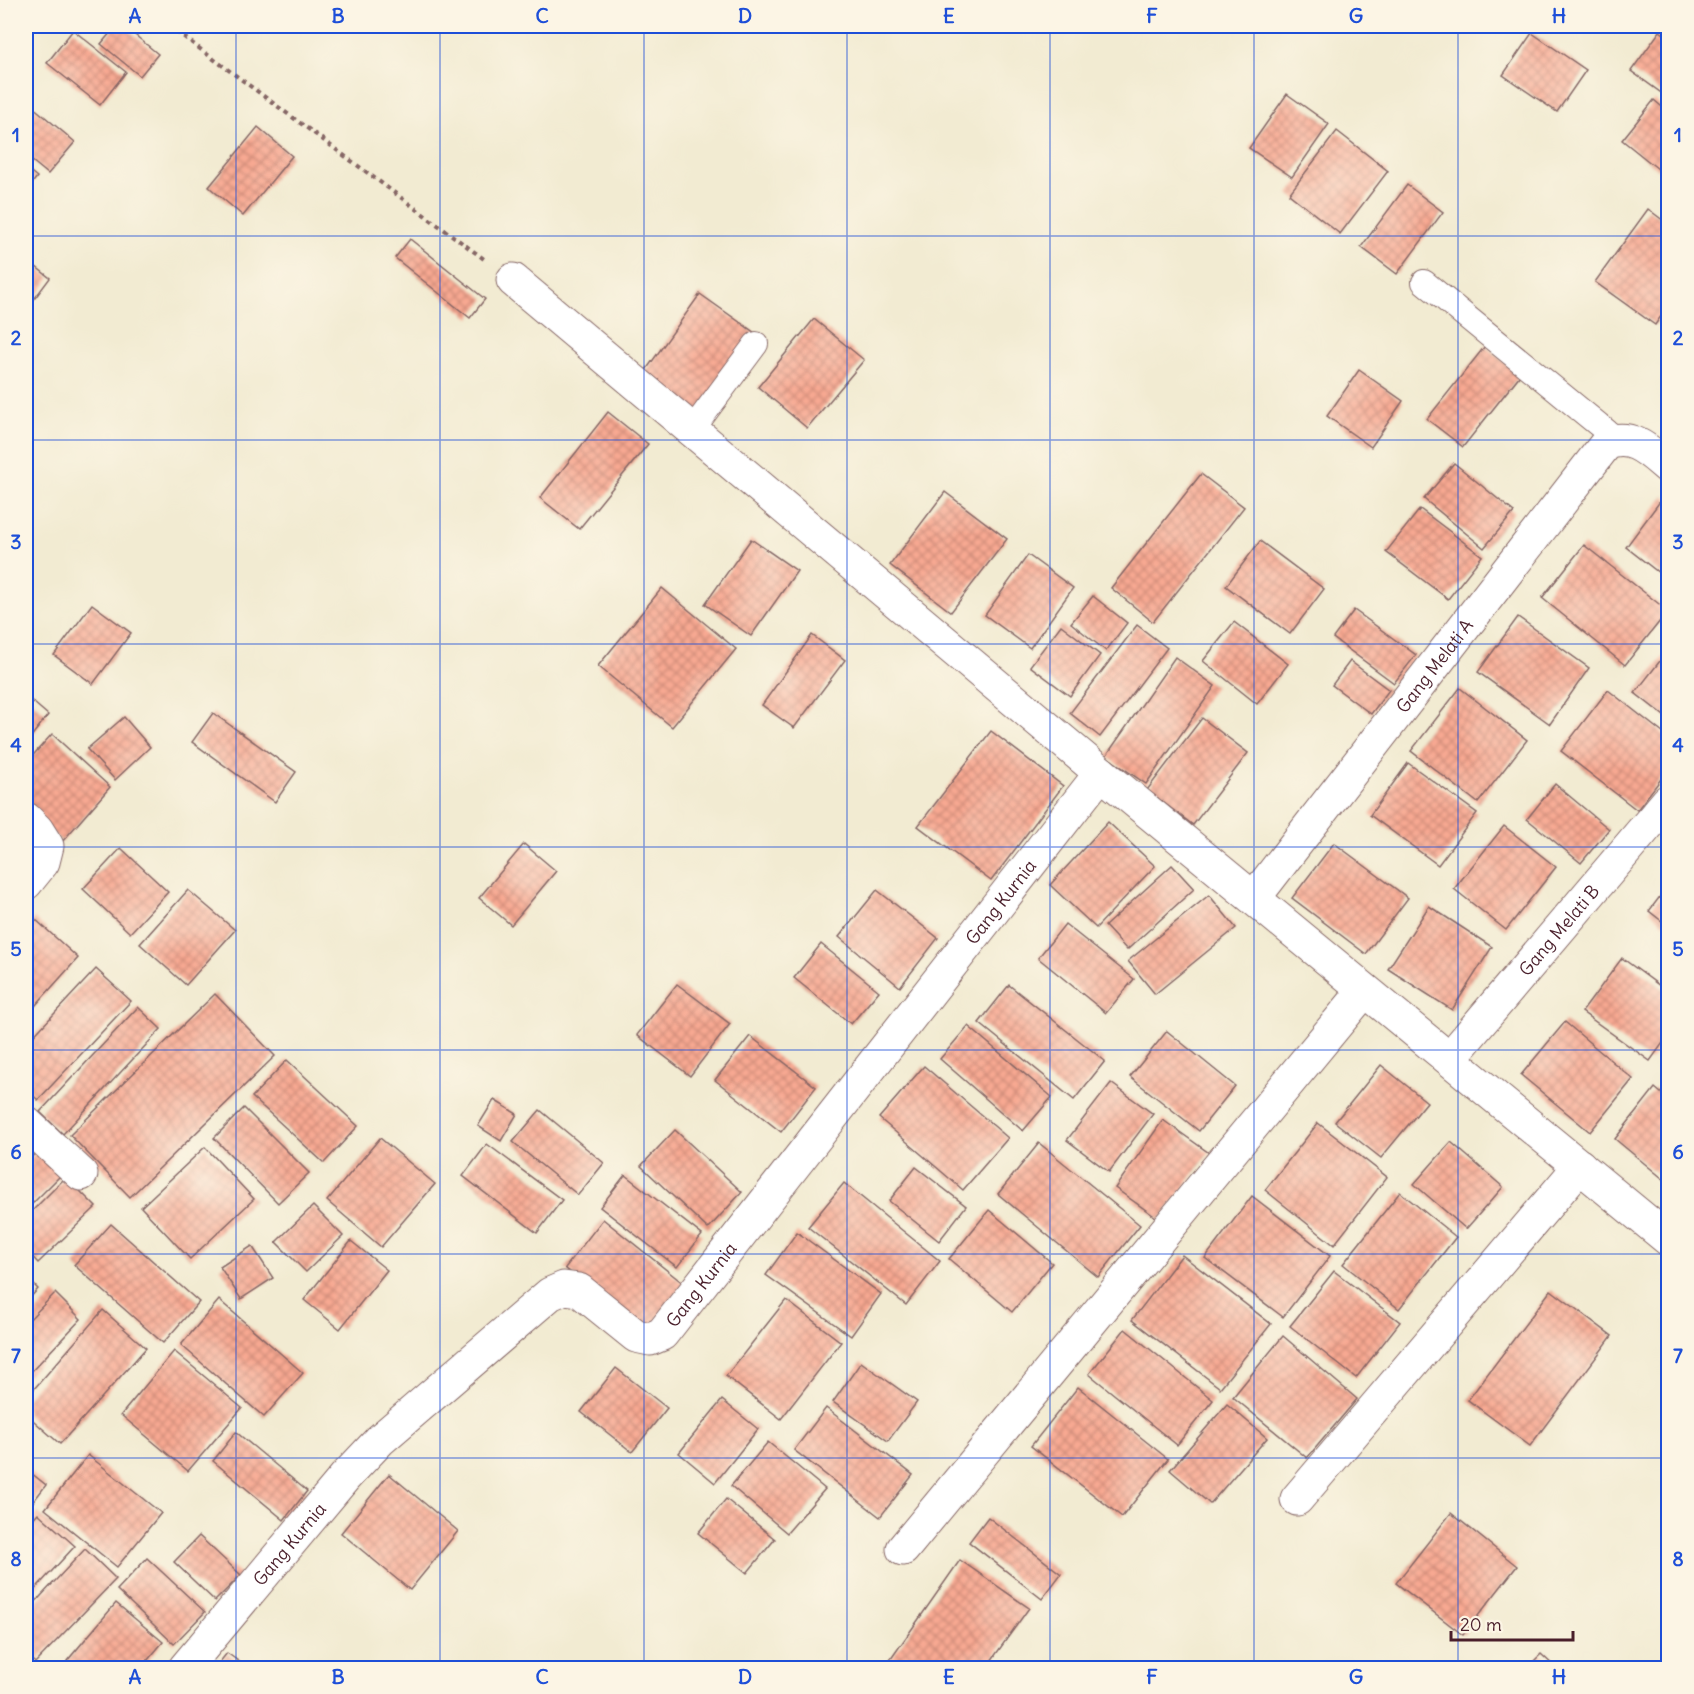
<svg xmlns="http://www.w3.org/2000/svg" width="1694" height="1694" font-family="Delius,sans-serif">
  <defs>
    <pattern id="building-cross-hatch" width="8" height="8" patternUnits="userSpaceOnUse" patternTransform="scale(1.5)"><rect width="8" height="8" fill="#f8a992"/><path d="M0 0l8 8M0 8l8-8" fill="none" stroke="#cb8977"/></pattern>
  </defs>
  <rect width="100%" height="100%" fill="#fcf5e5"/>
  <filter id="ink" filterUnits="userSpaceOnUse"><feTurbulence type="fractalNoise" baseFrequency=".0167" numOctaves="2"/><feDisplacementMap in="SourceGraphic" scale="12" xChannelSelector="R" yChannelSelector="G"/><feConvolveMatrix kernelMatrix="1 2 1 2 8 2 1 2 1" color-interpolation-filters="sRGB"/></filter>
  <filter id="wash" filterUnits="userSpaceOnUse"><feTurbulence type="fractalNoise" baseFrequency=".008" numOctaves="4" result="noise"/><feDisplacementMap in="SourceGraphic" scale="24" xChannelSelector="R" yChannelSelector="G"/><feGaussianBlur stdDeviation="1.35" result="paint"/><feColorMatrix in="noise" values="0 0 0 0 0 0 0 0 0 0 0 0 0 0 0 0 0 1.4 0 .05"/><feComposite in="paint" operator="in"/></filter>
  <g filter="url(#wash)">
    <rect width="100%" height="100%" fill="#f2ebd2"/>
    <g id="blocks">
      <g fill="url(#building-cross-hatch)">
        <polygon points="116,26 124,26 158,54 140,76 101,44"/>
        <polygon points="73,30 126,72 100,105 47,63"/>
        <polygon points="1660,31 1668,37 1668,94 1667,97 1631,71"/>
        <polygon points="1532,33 1586,70 1557,112 1503,75"/>
        <polygon points="1287,94 1329,124 1292,177 1249,148"/>
        <polygon points="1654,100 1668,112 1668,177 1622,140"/>
        <polygon points="26,101 75,142 48,174 26,156"/>
        <polygon points="258,127 292,156 243,216 209,187"/>
        <polygon points="1337,131 1388,171 1340,234 1289,194"/>
        <polygon points="26,168 37,177 26,191"/>
        <polygon points="1407,185 1443,212 1397,274 1361,247"/>
        <polygon points="1648,209 1668,224 1668,306 1655,325 1595,282"/>
        <polygon points="410,239 485,299 470,318 395,258"/>
        <polygon points="26,259 50,278 26,310"/>
        <polygon points="700,294 755,333 696,416 641,377"/>
        <polygon points="814,319 864,360 807,428 758,387"/>
        <polygon points="1485,346 1520,375 1463,447 1427,419"/>
        <polygon points="1359,370 1403,401 1371,447 1327,416"/>
        <polygon points="608,412 648,444 579,529 540,498"/>
        <polygon points="1454,463 1514,512 1484,548 1424,499"/>
        <polygon points="1201,474 1244,507 1153,622 1111,588"/>
        <polygon points="945,492 1007,539 951,612 890,565"/>
        <polygon points="1664,496 1668,499 1668,580 1626,547"/>
        <polygon points="1420,509 1482,556 1448,599 1386,552"/>
        <polygon points="751,539 797,571 751,636 705,604"/>
        <polygon points="1260,541 1324,589 1290,634 1226,586"/>
        <polygon points="1584,545 1668,611 1625,665 1542,598"/>
        <polygon points="1028,555 1073,588 1030,648 985,615"/>
        <polygon points="662,588 736,649 672,727 598,666"/>
        <polygon points="1093,596 1127,623 1106,651 1071,623"/>
        <polygon points="92,604 131,633 93,684 54,655"/>
        <polygon points="1354,610 1416,655 1394,683 1333,638"/>
        <polygon points="1518,617 1589,668 1550,724 1478,672"/>
        <polygon points="1234,622 1288,664 1257,704 1203,661"/>
        <polygon points="1061,625 1100,655 1070,696 1030,666"/>
        <polygon points="1137,625 1167,648 1100,737 1070,713"/>
        <polygon points="812,635 845,660 794,728 762,705"/>
        <polygon points="1667,652 1668,654 1668,719 1635,693"/>
        <polygon points="1175,657 1215,686 1146,784 1106,756"/>
        <polygon points="1350,661 1389,690 1371,714 1332,685"/>
        <polygon points="1460,688 1527,740 1478,803 1411,751"/>
        <polygon points="1608,690 1668,737 1668,770 1637,810 1561,751"/>
        <polygon points="26,696 48,715 26,743"/>
        <polygon points="213,713 296,772 275,802 192,742"/>
        <polygon points="124,717 150,747 115,780 87,749"/>
        <polygon points="1202,718 1248,753 1193,825 1147,790"/>
        <polygon points="991,731 1063,786 991,881 918,826"/>
        <polygon points="52,734 110,787 62,842 26,809 26,763"/>
        <polygon points="1408,763 1477,813 1438,865 1370,815"/>
        <polygon points="1555,784 1609,829 1581,863 1527,819"/>
        <polygon points="1108,822 1155,866 1096,928 1050,885"/>
        <polygon points="1504,826 1556,867 1506,930 1454,889"/>
        <polygon points="1334,843 1408,898 1366,954 1292,898"/>
        <polygon points="524,844 556,871 511,925 479,898"/>
        <polygon points="121,848 168,892 130,933 83,889"/>
        <polygon points="1172,865 1194,889 1127,950 1105,926"/>
        <polygon points="1668,886 1668,926 1649,911"/>
        <polygon points="188,890 235,930 186,985 140,944"/>
        <polygon points="877,890 938,938 900,987 839,937"/>
        <polygon points="1209,895 1236,928 1155,994 1128,961"/>
        <polygon points="1429,906 1492,947 1452,1010 1388,969"/>
        <polygon points="34,918 78,958 26,1016 26,928"/>
        <polygon points="1065,924 1134,979 1106,1013 1038,958"/>
        <polygon points="821,944 879,991 851,1024 794,978"/>
        <polygon points="1622,958 1668,992 1668,1036 1650,1061 1582,1012"/>
        <polygon points="96,969 131,1001 38,1100 26,1089 26,1044"/>
        <polygon points="677,984 730,1024 690,1076 637,1035"/>
        <polygon points="1009,985 1105,1061 1074,1100 979,1023"/>
        <polygon points="215,994 275,1056 130,1197 70,1135"/>
        <polygon points="138,1007 161,1029 63,1134 40,1112"/>
        <polygon points="1565,1022 1633,1079 1590,1132 1521,1075"/>
        <polygon points="968,1026 1052,1097 1023,1131 940,1059"/>
        <polygon points="1167,1031 1235,1086 1199,1131 1130,1077"/>
        <polygon points="750,1036 816,1087 781,1132 715,1080"/>
        <polygon points="287,1060 358,1126 324,1163 252,1097"/>
        <polygon points="1381,1065 1427,1102 1381,1158 1335,1122"/>
        <polygon points="924,1066 1008,1138 963,1190 879,1118"/>
        <polygon points="1111,1083 1153,1114 1109,1172 1067,1140"/>
        <polygon points="1655,1088 1668,1099 1668,1183 1615,1139"/>
        <polygon points="494,1100 517,1114 501,1141 478,1126"/>
        <polygon points="244,1108 309,1173 278,1203 214,1138"/>
        <polygon points="540,1110 604,1163 578,1195 513,1142"/>
        <polygon points="1163,1120 1209,1153 1160,1220 1115,1188"/>
        <polygon points="1318,1123 1387,1177 1334,1245 1265,1190"/>
        <polygon points="675,1130 742,1192 708,1229 641,1166"/>
        <polygon points="380,1138 435,1184 381,1247 327,1201"/>
        <polygon points="1451,1142 1503,1187 1466,1229 1414,1184"/>
        <polygon points="1039,1143 1140,1225 1098,1277 998,1194"/>
        <polygon points="487,1144 562,1200 537,1233 463,1176"/>
        <polygon points="205,1147 254,1199 190,1259 141,1207"/>
        <polygon points="37,1151 61,1175 26,1210 26,1163"/>
        <polygon points="916,1167 966,1206 939,1241 889,1201"/>
        <polygon points="625,1175 702,1235 677,1267 600,1207"/>
        <polygon points="66,1177 96,1207 38,1263 26,1250 26,1217"/>
        <polygon points="844,1183 940,1261 906,1305 808,1227"/>
        <polygon points="1400,1192 1456,1237 1399,1309 1343,1264"/>
        <polygon points="1252,1196 1330,1256 1283,1317 1205,1258"/>
        <polygon points="313,1206 343,1236 306,1272 276,1242"/>
        <polygon points="989,1210 1052,1263 1012,1312 949,1259"/>
        <polygon points="603,1219 684,1284 647,1332 565,1268"/>
        <polygon points="111,1224 199,1302 163,1343 74,1265"/>
        <polygon points="797,1232 881,1294 851,1336 766,1275"/>
        <polygon points="351,1241 387,1270 340,1329 304,1300"/>
        <polygon points="252,1246 273,1278 241,1299 220,1267"/>
        <polygon points="1182,1255 1271,1324 1220,1388 1132,1320"/>
        <polygon points="1334,1271 1400,1322 1356,1378 1290,1326"/>
        <polygon points="26,1277 38,1289 26,1302"/>
        <polygon points="1551,1290 1612,1336 1530,1446 1468,1400"/>
        <polygon points="55,1293 81,1319 26,1377 26,1323"/>
        <polygon points="219,1300 303,1373 264,1417 181,1345"/>
        <polygon points="786,1300 841,1342 781,1419 726,1376"/>
        <polygon points="103,1310 146,1348 60,1444 26,1414 26,1398"/>
        <polygon points="1125,1329 1213,1400 1177,1445 1089,1374"/>
        <polygon points="1283,1336 1357,1399 1307,1458 1233,1397"/>
        <polygon points="174,1351 242,1408 188,1471 121,1415"/>
        <polygon points="861,1362 917,1402 888,1441 833,1402"/>
        <polygon points="616,1368 667,1408 632,1452 581,1412"/>
        <polygon points="1078,1387 1168,1459 1122,1517 1031,1446"/>
        <polygon points="722,1400 758,1429 715,1483 679,1453"/>
        <polygon points="1227,1404 1267,1438 1210,1504 1170,1470"/>
        <polygon points="826,1408 913,1475 880,1517 794,1450"/>
        <polygon points="236,1432 307,1491 284,1520 213,1461"/>
        <polygon points="768,1442 825,1489 787,1533 731,1486"/>
        <polygon points="88,1455 161,1513 117,1567 45,1509"/>
        <polygon points="26,1469 46,1485 26,1511"/>
        <polygon points="389,1474 458,1531 410,1590 341,1533"/>
        <polygon points="726,1499 775,1539 747,1573 698,1533"/>
        <polygon points="38,1513 75,1546 26,1599 26,1526"/>
        <polygon points="1451,1513 1517,1566 1463,1635 1396,1583"/>
        <polygon points="988,1517 1061,1574 1042,1599 969,1542"/>
        <polygon points="199,1536 241,1575 215,1601 174,1562"/>
        <polygon points="85,1549 116,1579 35,1663 26,1654 26,1612"/>
        <polygon points="147,1558 205,1612 174,1644 117,1590"/>
        <polygon points="960,1560 1029,1608 986,1668 890,1668 886,1666"/>
        <polygon points="116,1603 163,1642 141,1668 76,1668 67,1661"/>
        <polygon points="227,1653 248,1668 215,1668"/>
        <polygon points="1541,1654 1556,1668 1527,1668"/>
      </g>
    </g>
  </g>
  <g filter="url(#ink)">
    <use href="#blocks" fill-opacity="0" stroke="#856665" stroke-width="1.5"/>
    <g fill="none" stroke-linecap="round" stroke-linejoin="round">
      <defs>
        <g id="service">
          <polyline points="1424,282 1616,439"/>
          <polyline points="692,430 756,344"/>
        </g>
        <g id="minor">
          <polyline points="513,280 1101,773 1668,1239"/>
          <polyline points="26,819 37,830 47,846 43,862 26,883"/>
          <path id="s1" d="M1254,898L1606,444C1631,432 1650,452 1668,467"/>
          <path id="s2" d="M1450,1058L1668,801"/>
          <polyline points="26,1123 81,1174"/>
          <polyline points="1297,1499 1580,1166"/>
          <polyline points="903,1549 1364,991"/>
          <path id="s3" d="M185,1668L345,1477L380,1440L550,1294L564,1288L579,1290L636,1336L650,1339L662,1334L1101,773"/>
        </g>
      </defs>
      <use href="#service" stroke="#856665" stroke-width="26"/>
      <use href="#minor" stroke="#856665" stroke-width="35"/>
      <polyline stroke="#856665" stroke-width="4" stroke-dasharray="4.5 4.5" stroke-linecap="butt" points="169,26 484,259"/>
      <use href="#service" stroke="#fff" stroke-width="24"/>
      <use href="#minor" stroke="#fff" stroke-width="33"/>
    </g>
  </g>
  <path fill="none" stroke="#1d4ed8" stroke-width="1.5" stroke-opacity="0.55" d="M236,26V1668M440,26V1668M644,26V1668M847,26V1668M1050,26V1668M1254,26V1668M1458,26V1668M26,236H1668M26,440H1668M26,644H1668M26,847H1668M26,1050H1668M26,1254H1668M26,1458H1668"/>
  <g text-anchor="middle" dominant-baseline="central" stroke-width="6" stroke-linejoin="round" paint-order="stroke">
    <g font-size="18" fill="#4a1f2b" stroke="#fcf5e5">
      <text stroke="none"><textPath href="#s1" startOffset="294">Gang Melati A</textPath></text>
      <text stroke="none"><textPath href="#s3" startOffset="1204">Gang Kurnia</textPath></text>
      <text stroke="none"><textPath href="#s2" startOffset="168">Gang Melati B</textPath></text>
      <text stroke="none"><textPath href="#s3" startOffset="718">Gang Kurnia</textPath></text>
      <text stroke="none"><textPath href="#s3" startOffset="162">Gang Kurnia</textPath></text>
    </g>
  </g>
  <rect width="1694" height="1694" fill="none" stroke="#fcf5e5" stroke-width="66"/>
  <path d="M1451 1631v9h122v-9" fill="none" stroke="#4a1f2b" stroke-width="3"/>
  <text x="1460" y="1631" font-size="18" fill="#4a1f2b" stroke="#fcf5e5" stroke-width="4.5" paint-order="stroke">20 m</text>
  <rect x="33" y="33" width="1628" height="1628" fill="none" stroke="#1d4ed8" stroke-width="2"/>
  <g font-size="20" text-anchor="middle" font-weight="bold" fill="#1d4ed8">
    <text x="135" y="23">A</text>
    <text x="338" y="23">B</text>
    <text x="542" y="23">C</text>
    <text x="745" y="23">D</text>
    <text x="949" y="23">E</text>
    <text x="1152" y="23">F</text>
    <text x="1356" y="23">G</text>
    <text x="1559" y="23">H</text>
    <text x="16" y="142">1</text>
    <text x="1678" y="142">1</text>
    <text x="16" y="345">2</text>
    <text x="1678" y="345">2</text>
    <text x="16" y="549">3</text>
    <text x="1678" y="549">3</text>
    <text x="16" y="752">4</text>
    <text x="1678" y="752">4</text>
    <text x="16" y="956">5</text>
    <text x="1678" y="956">5</text>
    <text x="16" y="1159">6</text>
    <text x="1678" y="1159">6</text>
    <text x="16" y="1363">7</text>
    <text x="1678" y="1363">7</text>
    <text x="16" y="1566">8</text>
    <text x="1678" y="1566">8</text>
    <text x="135" y="1684">A</text>
    <text x="338" y="1684">B</text>
    <text x="542" y="1684">C</text>
    <text x="745" y="1684">D</text>
    <text x="949" y="1684">E</text>
    <text x="1152" y="1684">F</text>
    <text x="1356" y="1684">G</text>
    <text x="1559" y="1684">H</text>
  </g>
</svg>
